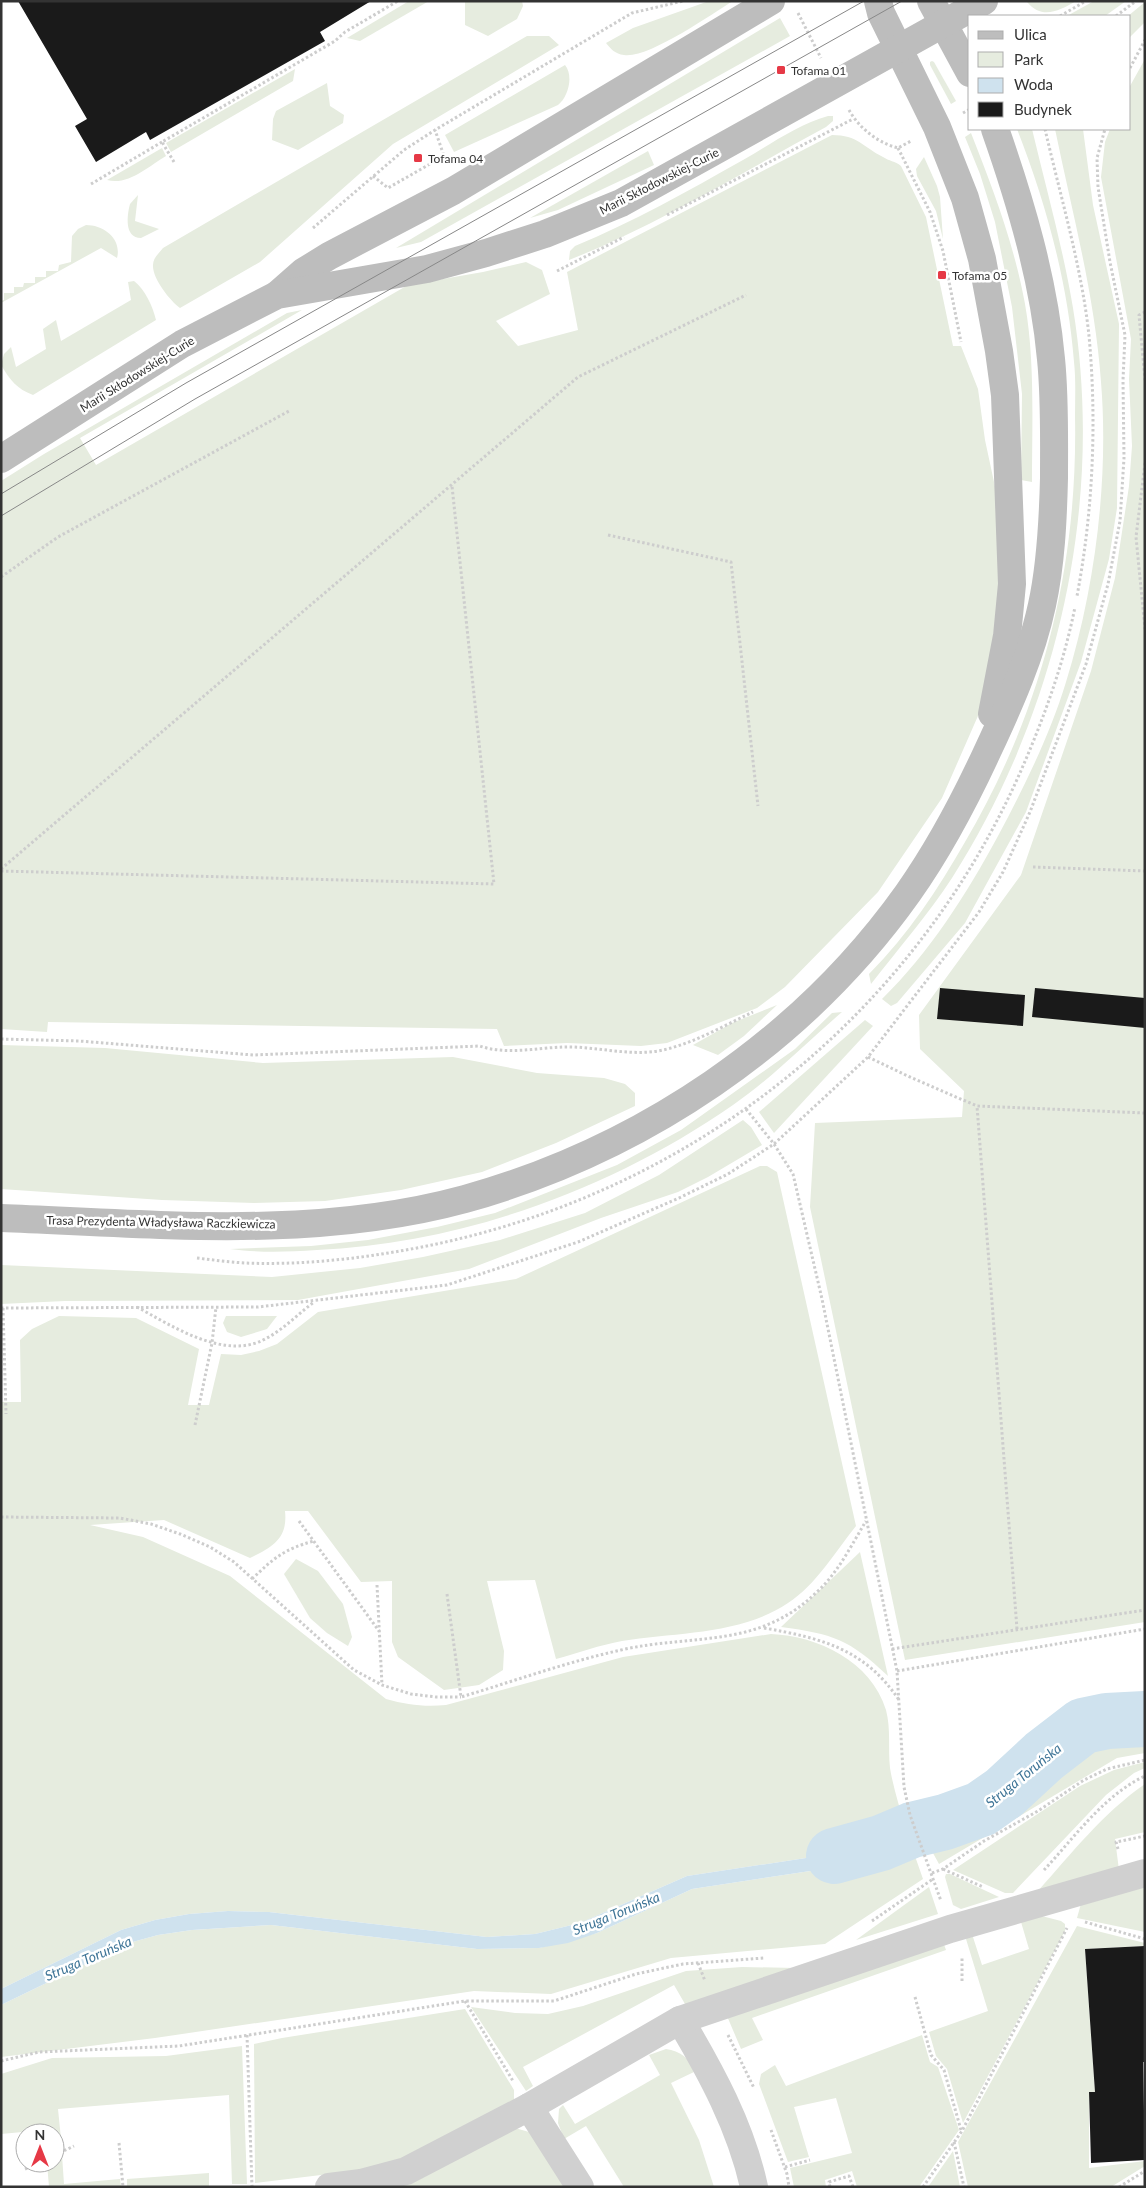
<svg xmlns="http://www.w3.org/2000/svg" width="1146" height="2188" font-family="Lato,sans-serif">
  <rect width="100%" height="100%" fill="#fff"/>
  <g fill="#e6ecdf">
    <polygon points="409,1 429,1 360,41 347,38"/>
    <polygon points="465,1 522,1 523,6 517,19 488,36 465,25"/>
    <path d="M709,1H733C710,15 648,59 624,55C615,54 611,49 606,43L633,28Z"/>
    <path d="M1028,1H1076C1059,11 1042,20 1027,2Z"/>
    <polygon points="1094,1 1126,1 1105,16 1067,16"/>
    <polygon points="1145,2 1145,22 1130,37 1130,16 1128,16"/>
    <polygon points="780,18 790,36 421,242 396,248"/>
    <path d="M527,36H549L559,45L393,144L260,262L180,308C170,301 152,278 153,265C153,258 159,253 163,248Z"/>
    <polygon points="1145,59 1145,1622 905,1660 810,1207 815,1123 962,1117 964,1091 920,1049 919,1015 1021,875 1091,671 1115,578 1129,486 1132,446 1129,379 1131,339 1101,177 1105,142 1110,129 1130,129 1130,86"/>
    <polygon points="932,61 934,62 956,101 951,104 930,65 930,62"/>
    <path d="M565,65C574,76 568,97 558,105L454,152L445,135Z"/>
    <polygon points="295,69 293,81 171,152 166,143"/>
    <polygon points="327,83 330,106 344,115 343,123 298,150 272,140 273,119 276,111"/>
    <path d="M828,116H833V121L826,127C741,173 658,225 569,260L570,251L575,246C633,222 688,191 743,160C770,145 798,124 828,116Z"/>
    <path d="M1017,129H1032C1046,188 1063,248 1073,308C1105,504 1058,711 952,878C928,915 898,949 871,984L869,974C908,935 938,889 965,842C1042,711 1078,568 1075,417C1075,399 1076,380 1074,362C1068,283 1046,203 1017,129Z"/>
    <path d="M1055,129H1083L1093,205L1119,324L1117,508L1109,559L1081,662L1026,812L965,923L897,1003L891,1006L882,999C930,952 966,895 998,836C1024,787 1050,735 1066,682C1095,589 1109,479 1101,382C1095,296 1072,212 1055,129Z"/>
    <path d="M971,133C993,189 1014,244 1025,304C1035,360 1032,424 1032,482L1021,480L1022,394L1012,307L995,222L980,174L965,137Z"/>
    <path d="M832,135C858,135 863,147 883,157C889,161 895,161 901,166L926,217L953,346H961L978,389L985,440L997,496L1003,578L981,709L942,798L878,892L785,987L757,1008L667,1043L641,1046L567,1043L504,1046L497,1029L48,1022L47,1032L1,1029V481L44,454L287,313L302,310L80,438L96,465L408,285L483,272L526,262L542,270L550,294L496,321L518,346L578,330L567,272Z"/>
    <path d="M162,148L166,156C149,166 128,186 107,180Z"/>
    <polygon points="648,151 654,165 558,210 530,218"/>
    <polygon points="924,157 937,186 940,197 943,239 936,211 917,176 916,169"/>
    <path d="M138,195L135,221L159,229L141,238C124,238 127,215 130,204Z"/>
    <path d="M86,225C104,225 122,239 117,258L101,248L1,303V301L4,300V293H14V287H23L24,283H35V277H46V271H58L59,265L71,262L72,236L78,229Z"/>
    <path d="M134,281C145,289 153,307 156,320L33,395C17,389 10,380 1,365L4,354L11,347L16,367L46,349L43,329L56,320L61,341L131,300L128,282Z"/>
    <polygon points="777,1005 744,1036 718,1055 693,1045 732,1023"/>
    <path d="M842,1012C807,1042 771,1079 733,1105C612,1189 464,1243 317,1250C286,1252 261,1253 230,1249L311,1246L368,1240L437,1227L495,1213L617,1165L681,1130L795,1049L832,1013Z"/>
    <polygon points="865,1020 873,1026 774,1133 759,1112"/>
    <polygon points="1,1045 105,1048 263,1063 453,1057 537,1073 604,1078 625,1084 635,1093 635,1106 556,1143 482,1172 401,1190 325,1201 254,1203 162,1200 1,1189"/>
    <polygon points="743,1120 751,1127 762,1145 708,1177 678,1192 601,1218 469,1269 298,1300 65,1301 1,1304 1,1265 272,1277 360,1268 423,1257 500,1240 585,1213 659,1175"/>
    <path d="M760,1166H767L777,1172L856,1526C835,1552 816,1585 788,1603C741,1635 677,1632 622,1641C600,1645 578,1653 556,1659L535,1580L487,1581L504,1651L503,1670L479,1685L444,1690L398,1657L392,1642V1581L361,1582L308,1511H285C288,1538 273,1547 250,1558L164,1520L90,1525L143,1537L230,1576L386,1699C407,1705 425,1707 446,1705L623,1657L771,1634C818,1636 871,1661 886,1710C891,1729 888,1748 890,1768C893,1787 900,1808 905,1827L806,1858L687,1876L580,1923L535,1934L487,1937L269,1912L228,1911L189,1914L155,1920L121,1930L1,1989V1402H21L20,1340L32,1329L59,1316L136,1318L199,1349L188,1405H209L221,1354L241,1355L259,1351L277,1344L318,1312L516,1279Z"/>
    <polygon points="226,1316 277,1316 267,1329 241,1337 227,1332 223,1323"/>
    <path d="M860,1552L888,1676C849,1639 833,1634 781,1627Z"/>
    <polygon points="296,1559 318,1571 343,1604 352,1637 348,1646 327,1633 310,1618 284,1574"/>
    <path d="M1145,1728V1753L1117,1758L939,1864L928,1844C961,1831 990,1818 1016,1793C1033,1777 1047,1756 1067,1743C1092,1727 1118,1730 1145,1728Z"/>
    <polygon points="1145,1762 1145,1768 1134,1773 1106,1795 1013,1893 1005,1893 953,1870 1080,1786 1114,1770"/>
    <path d="M1145,1784V1832L1115,1839L1119,1870L1038,1891C1072,1853 1103,1813 1145,1784Z"/>
    <polygon points="909,1839 923,1879 825,1944 671,1958 551,1994 474,1991 155,2038 1,2057 1,2005 129,1943 158,1935 192,1930 271,1925 477,1949 539,1948 597,1933 692,1889 817,1870"/>
    <polygon points="946,1874 950,1874 999,1897 961,1909 953,1905 945,1877"/>
    <polygon points="1145,1886 1145,1932 1077,1918 1082,1900"/>
    <polygon points="929,1887 938,1914 856,1940"/>
    <polygon points="1034,1914 1061,1921 1065,1924 1065,1931 963,2123 947,2069 936,2056 929,2032 988,2011 966,1939 972,1934 982,1965 1029,1949 1021,1922"/>
    <polygon points="1077,1926 1145,1943 1145,1946 1085,1949 1095,2092 1089,2093 1089,2168 1145,2161 1145,2166 1111,2187 968,2187 958,2142"/>
    <polygon points="941,1936 946,1950 752,2018 763,2040 741,2049 727,2016"/>
    <polygon points="742,1967 796,1968 720,2003 685,2004 674,1985 523,2067 533,2086 526,2091 471,2007 515,2013 548,2014 583,2006 686,1971"/>
    <polygon points="465,2009 514,2090 514,2101 387,2167 255,2183 254,2044 282,2038"/>
    <polygon points="922,2035 930,2062 938,2067 959,2130 919,2187 857,2187 852,2171 825,2180 826,2187 794,2187 790,2168 852,2153 836,2098 794,2107 809,2157 788,2162 759,2084 761,2074 775,2065 786,2086"/>
    <polygon points="242,2046 247,2184 232,2184 229,2095 58,2109 62,2149 55,2152 55,2133 45,2133 44,2130 1,2134 1,2074 52,2058 166,2056"/>
    <path d="M666,2049C680,2051 690,2058 694,2072L671,2083L699,2140L714,2187H624L586,2126L564,2139L558,2123L559,2109L563,2105L575,2124L660,2075L649,2055Z"/>
    <polygon points="515,2128 529,2132 567,2187 390,2187"/>
    <polygon points="953,2151 960,2187 928,2187"/>
    <polygon points="62,2155 64,2184 120,2179 121,2187 49,2187 47,2163 55,2163 55,2159"/>
    <polygon points="209,2173 209,2186 127,2187 127,2179"/>
  </g>
  <polygon fill="#cfe2ee" points="905,1827 909,1839 817,1870 692,1889 597,1933 568,1943 539,1948 477,1949 271,1925 192,1930 158,1935 129,1943 1,2005 1,1989 121,1930 155,1920 189,1914 228,1911 269,1912 487,1937 535,1934 580,1923 687,1876 806,1858"/>
  <g fill="none" stroke-linecap="round" stroke-linejoin="round">
    <polyline stroke="#cfe2ee" stroke-width="56" points="834,1856 881,1843 912,1830 945,1822 981,1809 1004,1793 1044,1756 1083,1726 1107,1721 1145,1719"/>
  </g>
  <g fill="#1a1a1a">
    <polygon points="18,1 371,1 320,32 325,41 150,140 146,132 96,162 75,126 87,119"/>
    <polygon points="940,988 1025,995 1023,1026 937,1019"/>
    <polygon points="1035,988 1145,998 1145,1028 1032,1017"/>
    <polygon points="1145,1946 1145,2062 1143,2062 1145,2160 1091,2163 1089,2092 1095,2092 1085,1949"/>
  </g>
  <g fill="none" stroke-linecap="round" stroke-linejoin="round">
    <g stroke="#cdcdcd" stroke-width="3" stroke-dasharray="2.5 2.5" stroke-linecap="butt">
      <polyline points="798,13 821,58"/>
      <polyline points="1060,16 1086,1"/>
      <polyline points="1116,16 1136,1"/>
      <polyline points="1130,68 1145,40"/>
      <path d="M849,110C859,128 878,143 898,148L911,141"/>
      <polyline points="963,113 970,109"/>
      <path d="M1045,129C1060,195 1082,268 1089,336C1097,422 1093,511 1077,596"/>
      <polyline points="898,148 930,212 943,251 961,342"/>
      <polyline points="174,162 162,142 335,41 345,32 398,1"/>
      <polyline points="373,176 388,188 444,156 435,130"/>
      <polyline points="91,184 162,142"/>
      <polyline points="667,215 853,119"/>
      <polyline points="313,228 404,150 435,130 632,13 683,1"/>
      <polyline points="557,271 624,237"/>
      <polyline points="1145,312 1139,315 1145,380"/>
      <polyline points="1145,463 1136,537 1145,629"/>
      <polyline points="608,535 731,562 758,806"/>
      <polyline points="1,577 58,537 289,411"/>
      <polyline points="1033,867 1145,871"/>
      <polyline points="1,869 578,377 746,295"/>
      <polyline points="1,871 494,884 452,486"/>
      <path d="M1,1039L79,1041L253,1055L480,1046C505,1055 536,1048 563,1047C594,1046 627,1056 658,1051C691,1045 723,1026 753,1012"/>
      <polyline points="868,1057 912,1078 977,1106"/>
      <polyline points="746,1109 774,1144 793,1174 822,1299 897,1671 904,1787 910,1815 941,1901"/>
      <path d="M197,1258C213,1260 229,1262 245,1263C296,1265 349,1260 400,1251C677,1204 911,1025 1023,766C1045,715 1064,662 1075,607"/>
      <path d="M137,1307C172,1326 225,1361 265,1339C283,1330 298,1314 314,1302"/>
      <polyline points="1,1308 258,1307 447,1285 578,1242 679,1198 728,1174 774,1144 868,1057 979,912 1003,872 1030,812 1086,664 1108,584 1120,521 1124,458 1123,380 1125,335 1110,262 1098,187 1097,158 1105,129"/>
      <polyline points="3,1308 6,1414"/>
      <polyline points="195,1425 212,1343 216,1307"/>
      <polyline points="1,1517 120,1518 151,1524 180,1534 210,1547 234,1562 354,1670 382,1685 411,1694 436,1697 461,1697"/>
      <polyline points="299,1521 379,1631"/>
      <path d="M252,1579C274,1558 284,1549 314,1541"/>
      <polyline points="377,1585 382,1685"/>
      <path d="M447,1594L461,1697C514,1681 567,1662 621,1650C695,1633 759,1650 819,1590C839,1571 852,1544 866,1521"/>
      <path d="M764,1628C821,1638 865,1649 899,1700"/>
      <polyline points="1017,1629 977,1106 1145,1113"/>
      <polyline points="892,1649 1145,1610"/>
      <polyline points="897,1671 1145,1629"/>
      <polyline points="1118,1849 1116,1842 1145,1836"/>
      <polyline points="943,1869 983,1887"/>
      <path d="M1044,1870C1074,1838 1104,1795 1145,1776"/>
      <polyline points="932,1873 943,1869 984,1841 1038,1811 1084,1780 1107,1769 1145,1760"/>
      <polyline points="872,1921 933,1879"/>
      <polyline points="1085,1922 1145,1939"/>
      <polyline points="698,1963 705,1981"/>
      <polyline points="962,1981 962,1957"/>
      <polyline points="915,1997 931,2055 944,2070 961,2130"/>
      <polyline points="465,2001 513,2081"/>
      <polyline points="247,2035 252,2187"/>
      <polyline points="728,2035 754,2088"/>
      <polyline points="1,2061 39,2052 179,2046 465,2001 554,2001 636,1974 683,1964 764,1958"/>
      <polyline points="771,2130 787,2174 789,2187"/>
      <polyline points="954,2142 964,2187"/>
      <polyline points="119,2143 123,2187"/>
      <polyline points="55,2155 74,2146"/>
      <polyline points="785,2167 810,2160"/>
      <polyline points="25,2169 39,2163"/>
      <polyline points="830,2187 829,2182 849,2176 853,2187"/>
      <polyline points="923,2187 962,2131 1067,1928"/>
      <polyline points="1119,2187 1145,2171"/>
    </g>
    <g stroke="#d0d0d0" stroke-width="28">
      <path d="M680,2020C711,2072 741,2127 754,2187"/>
      <polyline points="329,2187 361,2183 406,2171 529,2107"/>
      <polyline points="580,2187 529,2107 680,2020 950,1929 1145,1873"/>
    </g>
    <g stroke="#bdbdbd" stroke-width="28">
      <polyline points="878,1 881,13 937,127 965,198 982,259 999,351 1005,395 1012,584 1007,636 992,714"/>
      <polyline points="931,1 970,73"/>
      <polyline points="278,294 303,272 329,256 453,191 771,1"/>
      <polyline points="1,459 182,344 277,295 427,269 486,253 545,234 621,203 984,1"/>
      <path d="M1,1218C155,1224 315,1240 465,1199C641,1150 802,1042 908,893C939,849 965,800 988,750C1010,703 1031,656 1042,605C1051,564 1053,520 1054,478C1054,439 1055,398 1051,359C1044,281 1021,203 995,129"/>
    </g>
    <g stroke="#888" stroke-width="1">
      <polyline points="1,494 186,383 864,1"/>
      <polyline points="1,516 195,399 902,1"/>
    </g>
  </g>
  <g fill="#e63946" stroke="#fff" stroke-width="2">
    <rect x="776" y="65" width="10" height="10" rx="2.5"/>
    <rect x="413" y="153" width="10" height="10" rx="2.5"/>
    <rect x="937" y="270" width="10" height="10" rx="2.5"/>
  </g>
  <g text-anchor="middle" dominant-baseline="central" stroke-width="5" stroke-linejoin="round" paint-order="stroke">
    <g font-size="12" fill="#333" stroke="#fff" text-anchor="start">
      <text x="791" y="70">Tofama 01</text>
      <text x="428" y="158">Tofama 04</text>
      <text x="952" y="275">Tofama 05</text>
    </g>
    <g font-size="12" fill="#333" stroke="#fff">
      <text transform="translate(659 181) rotate(-27)">Marii Skłodowskiej-Curie</text>
      <text transform="translate(137 374) rotate(-32)">Marii Skłodowskiej-Curie</text>
      <text transform="translate(161 1222) rotate(1)">Trasa Prezydenta Władysława Raczkiewicza</text>
    </g>
    <g font-size="14" font-style="italic" fill="#3f7597" stroke="#fff">
      <text transform="translate(1023 1775) rotate(-39)">Struga Toruńska</text>
      <text transform="translate(616 1913) rotate(-22)">Struga Toruńska</text>
      <text transform="translate(88 1958) rotate(-23)">Struga Toruńska</text>
    </g>
  </g>
  <rect width="1146" height="2188" fill="none" stroke="#333333" stroke-width="5"/>
  <rect x="968" y="15" width="162" height="115" fill="#ffffff" stroke="#adadad"/>
  <rect x="978" y="31" width="25" height="8" fill="#bdbdbd" stroke="#adadad"/>
  <text x="1014" y="40" font-size="15" fill="#333333">Ulica</text>
  <rect x="978" y="52" width="25" height="15" fill="#e6ecdf" stroke="#adadad"/>
  <text x="1014" y="65" font-size="15" fill="#333333">Park</text>
  <rect x="978" y="78" width="25" height="15" fill="#cfe2ee" stroke="#adadad"/>
  <text x="1014" y="90" font-size="15" fill="#333333">Woda</text>
  <rect x="978" y="102" width="25" height="15" fill="#1a1a1a" stroke="#adadad"/>
  <text x="1014" y="115" font-size="15" fill="#333333">Budynek</text>
  <g transform="translate(40 2148)"><circle r="24" fill="#ffffff" stroke="#adadad"/>
  <path d="M0-4L9 19L0 12L-9 19Z" fill="#e63946"/>
  <text y="-8" font-size="14" font-weight="bold" text-anchor="middle" fill="#333333">N</text>
  </g>
</svg>
